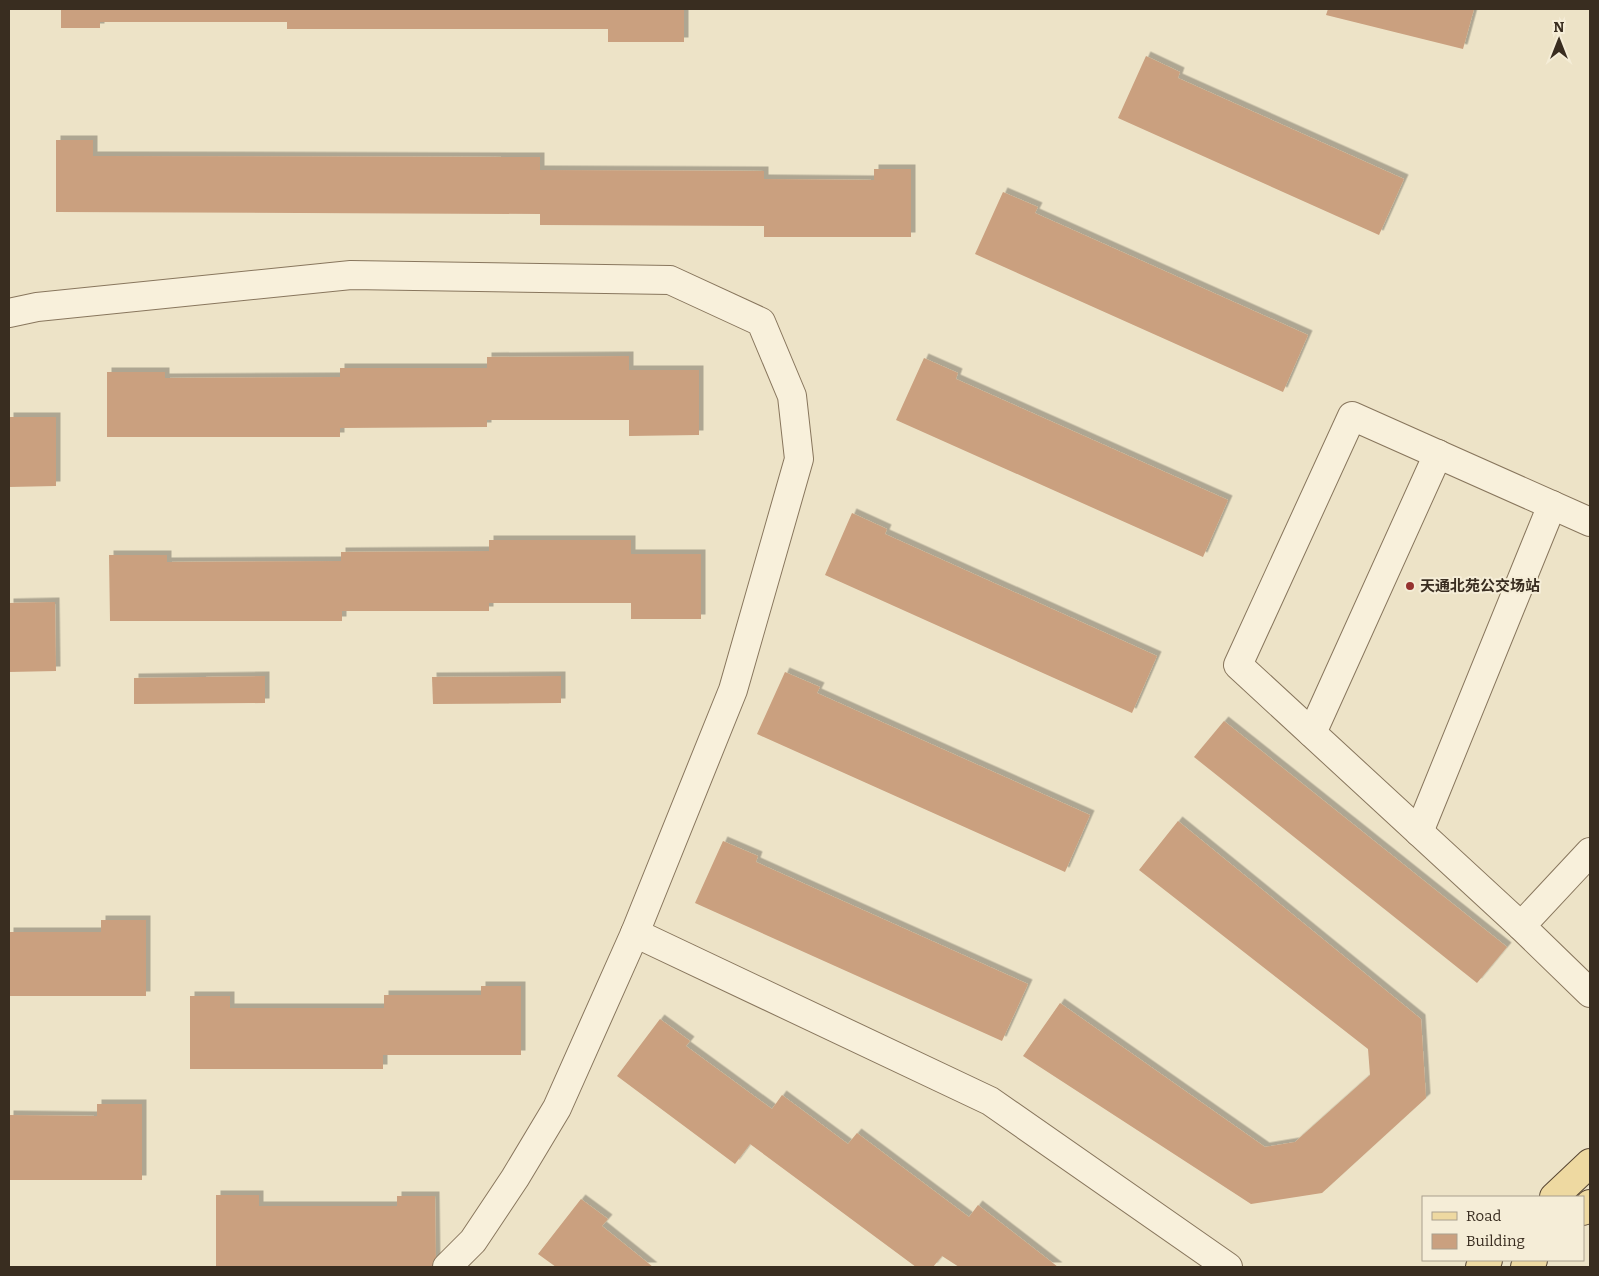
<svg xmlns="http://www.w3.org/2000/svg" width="1599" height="1276" font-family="Bitter,'Noto Sans SC',serif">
  <defs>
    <filter id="shadow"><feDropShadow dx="4.5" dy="-4.5" stdDeviation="0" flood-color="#0004"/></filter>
  </defs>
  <rect width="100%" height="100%" fill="#ede3c7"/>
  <g fill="#caa07f" filter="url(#shadow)">
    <polygon points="61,9 684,9 684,42 608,42 608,29 287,29 287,22 100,22 100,28 61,28"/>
    <polygon points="1328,9 1474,9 1463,49 1326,15"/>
    <polygon points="1146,56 1180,72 1178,78 1404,179 1379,235 1118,118"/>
    <polygon points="56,140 93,140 93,156 540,157 540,170 764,171 764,179 874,180 874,169 911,169 911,237 764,237 764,226 540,225 540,214 56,212"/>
    <polygon points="1003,192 1038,207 1035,213 1308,335 1283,392 975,254"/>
    <polygon points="629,356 629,370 699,370 699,435 629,436 629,420 487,420 487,427 340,428 340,437 107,437 107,372 165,372 165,378 340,377 340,368 487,368 487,357"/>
    <polygon points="924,358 958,373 956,379 1228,500 1203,557 896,420"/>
    <polygon points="9,417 56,417 56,486 9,487"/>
    <polygon points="852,513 887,529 885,534 1157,656 1132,713 825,575"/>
    <polygon points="489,540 631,540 631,554 701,554 701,619 631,619 631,603 489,603 489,611 342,611 342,621 110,621 109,555 167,555 167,562 341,561 341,552 489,551"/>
    <polygon points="55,602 56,671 9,672 9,603"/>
    <polygon points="785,672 820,687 817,693 1090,815 1065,872 757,734"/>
    <polygon points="265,676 265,703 134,704 134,678"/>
    <polygon points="561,676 561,703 433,704 432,677"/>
    <polygon points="1224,721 1507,947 1477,983 1194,757"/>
    <polygon points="1178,821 1421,1019 1426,1098 1322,1193 1251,1204 1023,1056 1060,1003 1265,1147 1295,1142 1370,1075 1368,1049 1139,870"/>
    <polygon points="723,841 758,856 756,862 1028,984 1002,1041 695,903"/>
    <polygon points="101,920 146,920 146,996 9,996 9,932 101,932"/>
    <polygon points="481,986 521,986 521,1055 383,1055 383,1069 190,1069 190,996 230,996 230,1008 384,1008 384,995 481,995"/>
    <polygon points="660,1019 690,1041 686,1046 772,1109 782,1095 848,1144 857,1133 969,1217 978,1205 1058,1267 959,1267 942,1256 933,1267 916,1267 750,1144 735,1164 617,1076"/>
    <polygon points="97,1104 142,1104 142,1180 9,1180 9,1115 97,1116"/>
    <polygon points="216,1195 259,1195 259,1206 397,1206 397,1196 435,1196 436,1267 216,1267"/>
    <polygon points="581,1199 608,1219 602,1226 653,1267 556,1267 538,1254"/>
  </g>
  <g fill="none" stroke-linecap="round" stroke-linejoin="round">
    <defs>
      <g id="minor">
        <polyline points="9,313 37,307 351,275 670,280 761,322 792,396 799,459 733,690 635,933 557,1108 515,1178 473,1241 447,1267"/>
        <polyline points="1312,733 1438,454"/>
        <polyline points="1419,832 1552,505"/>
        <polyline points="1590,852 1521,926 1590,993"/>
        <polyline points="1521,926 1238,665 1352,416 1590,522"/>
        <polyline points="635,933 990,1101 1228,1267"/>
      </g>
      <g id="major">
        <polyline points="1554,1197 1590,1163"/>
        <polyline points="1583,1211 1590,1204"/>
        <polyline points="1480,1267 1488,1260"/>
        <polyline points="1525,1267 1533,1260"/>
      </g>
    </defs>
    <use href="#minor" stroke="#88765d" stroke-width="30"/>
    <use href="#major" stroke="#564431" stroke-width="30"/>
    <use href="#minor" stroke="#f8f0db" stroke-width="28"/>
    <use href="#major" stroke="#eed9a1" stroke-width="28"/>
  </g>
  <circle fill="#95322f" stroke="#f5edd7" stroke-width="2" cx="1410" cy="586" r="5"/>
  <g text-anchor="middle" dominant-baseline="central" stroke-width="4" stroke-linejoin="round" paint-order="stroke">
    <g font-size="15" font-weight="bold" fill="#392d20" stroke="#f5edd7" text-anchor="start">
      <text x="1420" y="586">天通北苑公交场站</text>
    </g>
  </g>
  <rect width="1599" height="1276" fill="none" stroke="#392d20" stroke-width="20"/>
  <rect x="1422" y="1196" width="162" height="65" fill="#f5edd7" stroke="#aaa08e"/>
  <rect x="1432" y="1212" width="25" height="8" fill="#eed9a1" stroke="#aaa08e"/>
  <text x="1466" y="1221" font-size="15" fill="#392d20">Road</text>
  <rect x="1432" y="1234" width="25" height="15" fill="#caa07f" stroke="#aaa08e"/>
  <text x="1466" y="1246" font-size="15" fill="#392d20">Building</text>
  <g transform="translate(1559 40)" stroke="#f5edd7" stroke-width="4" paint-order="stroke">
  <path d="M0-4L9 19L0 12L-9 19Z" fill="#392d20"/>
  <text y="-8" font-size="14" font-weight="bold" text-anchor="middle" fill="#392d20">N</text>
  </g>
</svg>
